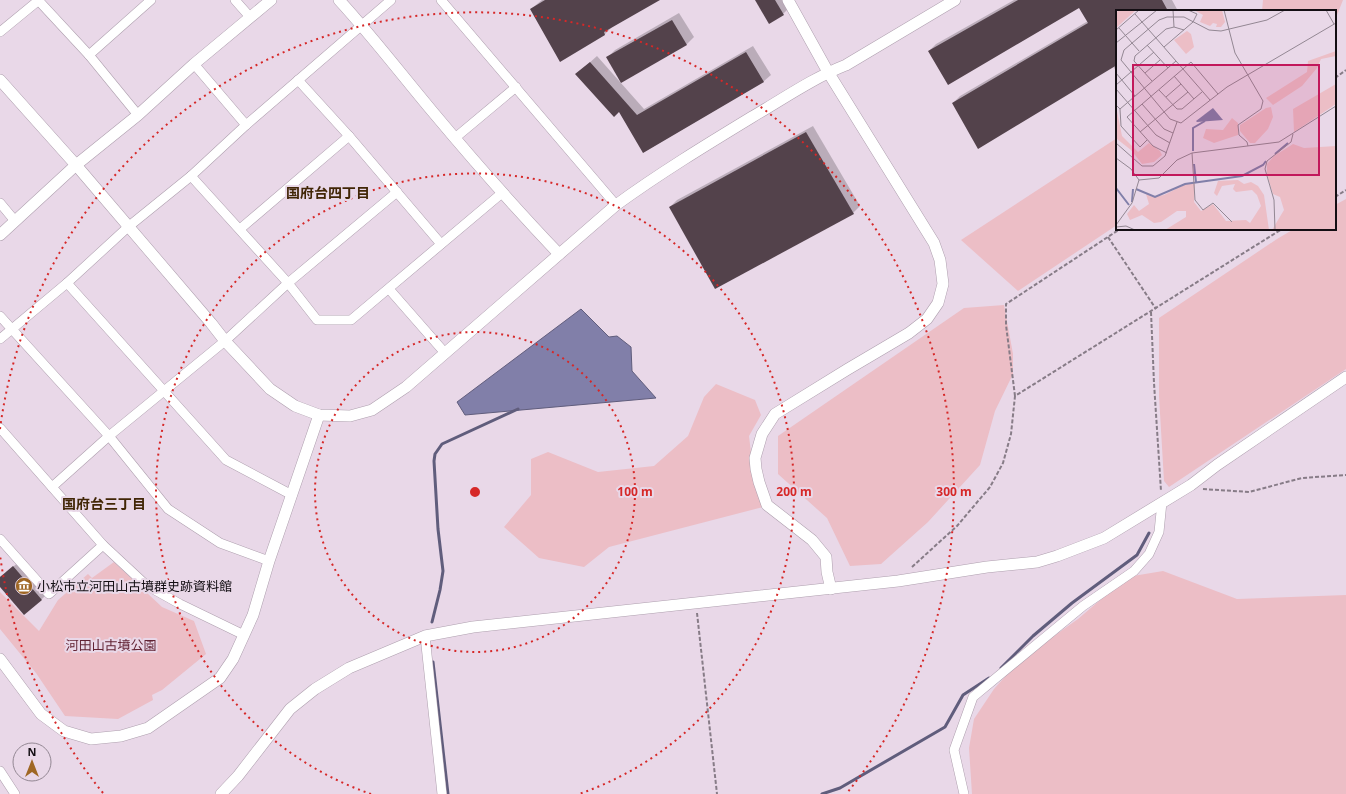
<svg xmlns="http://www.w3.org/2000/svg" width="1346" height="794" font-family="'Noto Sans','Noto Sans JP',sans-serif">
  <rect width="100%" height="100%" fill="#e9d8e8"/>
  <g fill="#ecbec6">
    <polygon points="1263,0 1343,0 1335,20 1335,11 1262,11"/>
    <polygon points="1117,138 1117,225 1018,291 961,240"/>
    <polygon points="1346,199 1346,369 1169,487 1164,481 1159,396 1159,318 1277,239 1294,229 1335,229 1335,205"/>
    <polygon points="1004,305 1013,354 1013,374 995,411 980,465 928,522 881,564 850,566 827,518 778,474 778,436 964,308"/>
    <polygon points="716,384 755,400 761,415 749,436 754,478 763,507 609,547 584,567 539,558 504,527 531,495 531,459 548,452 598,472 654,466 688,436 704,397"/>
    <polygon points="114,562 162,607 194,621 206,654 162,690 152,695 153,700 118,719 65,716 36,673 0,629 0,592 39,631 58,600 88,574 92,578"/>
    <polygon points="1163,571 1237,599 1346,595 1346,794 972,794 969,748 974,719 994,689 1020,660 1078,619 1127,577"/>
  </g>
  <polygon fill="#817fa9" stroke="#605d7c" points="581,309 609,337 617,336 631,347 632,371 656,398 465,415 457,402"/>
  <g fill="#0003">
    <polygon points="542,0 658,0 612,27 605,34 561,60 531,9"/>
    <polygon points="756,0 783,0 788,9 783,14"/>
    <polygon points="1014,0 1172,0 1178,11 1117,11 1117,73 1113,66 953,103 960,96 1088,21 1079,7 929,51 936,44"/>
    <polygon points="679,13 694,37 687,44 621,82 608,57 615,50"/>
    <polygon points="753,46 771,75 764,81 644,152 619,111 577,74 597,56 644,109"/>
    <polygon points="813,126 860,206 853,213 670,207 677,200"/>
    <polygon points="19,562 46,595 41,600 0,586 0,577"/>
  </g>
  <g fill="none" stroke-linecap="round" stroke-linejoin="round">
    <g stroke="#605d7c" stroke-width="3">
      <polyline points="432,622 440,590 443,571 438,529 434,461 435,454 442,444 518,409"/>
      <polyline points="433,662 448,794"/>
      <polyline points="1001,668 1033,636 1072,603 1137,555 1149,533"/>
      <polyline points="822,794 840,788 945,727 963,695 989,678"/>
    </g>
  </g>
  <g fill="#53424b">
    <polygon points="545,0 660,0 604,32 605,35 560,62 530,9"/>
    <polygon points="755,0 775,0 784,15 769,24"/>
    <polygon points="1018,0 1162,0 1168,11 1117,11 1117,65 978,149 952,103 1088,23 1079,8 948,85 928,51"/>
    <polygon points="672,20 687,45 621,83 606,57"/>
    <polygon points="746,52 764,82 643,153 619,112 614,117 575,74 590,62 637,115"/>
    <polygon points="806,132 854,214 715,289 669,207"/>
    <polygon points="13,566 42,600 24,615 0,587 0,577"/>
  </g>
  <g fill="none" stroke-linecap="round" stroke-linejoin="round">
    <defs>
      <g id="minor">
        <polyline points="38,0 89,55 138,115"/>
        <polyline points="235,0 250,17"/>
        <polyline points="441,0 616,205"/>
        <polyline points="0,32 39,0"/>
        <polyline points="89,55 151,0"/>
        <polyline points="194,64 246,125"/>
        <polyline points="298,80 349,136 441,244"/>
        <polyline points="455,138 516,87"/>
        <polyline points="191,176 288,283 317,320 351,320 502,193"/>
        <polyline points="0,203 15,221"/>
        <polyline points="240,229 349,136"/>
        <polyline points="67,283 226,460 292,495"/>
        <polyline points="389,289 445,353"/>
        <polyline points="0,316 109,436 168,509 220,543 269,561"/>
        <polyline points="0,339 67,283 128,227 191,176 246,125 391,0"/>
        <polyline points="0,428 103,545 146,585 180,604 244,635"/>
        <polyline points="52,487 109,436 225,341 288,283 397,192"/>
        <polyline points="0,539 49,594 103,545"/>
        <polyline points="425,636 442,794"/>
        <polyline points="0,771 15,794"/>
        <polyline points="964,794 954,750 973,697 1083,606 1134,571 1149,554 1159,532 1162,502"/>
      </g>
      <g id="tertiary">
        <path d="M339,0C372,36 401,74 432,111C473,160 515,208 559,254"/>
        <polyline points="788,0 828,72 934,243 940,260 943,284 938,303 927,319 909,333 848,369 775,414 762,434 755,458 756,469 759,482 767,505 812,540 826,557 827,572 831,589"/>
        <path d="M0,80L76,165L211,323L225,341L270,389L295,406L319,415L350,416L372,410L406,387L616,205C660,173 706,145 752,117C783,99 813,78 846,65L955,0"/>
        <polyline points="0,235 76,165 138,115 194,64 271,0"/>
        <polyline points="0,659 41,714 64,731 91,739 121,736 148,728 220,678 233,659 253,615 269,561 319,415"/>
        <polyline points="221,794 238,776 290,709 315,689 349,668 425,636 473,627 898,581 987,567 1037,562 1057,556 1104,538 1191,485 1217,465 1346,377"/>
      </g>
    </defs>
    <use href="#minor" stroke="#ae9fae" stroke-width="10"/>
    <use href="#tertiary" stroke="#ae9fae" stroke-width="12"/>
    <g stroke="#877c87" stroke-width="2" stroke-dasharray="4 2" stroke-linecap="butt">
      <polyline points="1335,78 1346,70"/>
      <polyline points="1335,197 1346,190"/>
      <polyline points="1108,237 1156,309"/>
      <polyline points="1151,312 1154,383 1161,491"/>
      <polyline points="1015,396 1006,325 1006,304 1120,229"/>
      <polyline points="1203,489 1249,492 1302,478 1346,475"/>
      <polyline points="912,567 957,526 990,487 1003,463 1011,434 1015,396 1282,229"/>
      <polyline points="697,613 717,794"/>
    </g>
    <use href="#minor" stroke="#fff" stroke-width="9"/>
    <use href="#tertiary" stroke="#fff" stroke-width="11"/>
  </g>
  <g fill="none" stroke="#d62828" stroke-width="2" stroke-dasharray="2 4">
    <circle cx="475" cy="492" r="160"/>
    <path d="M371 794A319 319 0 1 1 579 794"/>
    <path d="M103 793A479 479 0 0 1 0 555M0 429A479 479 0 1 1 847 793"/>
  </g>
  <defs>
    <symbol id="museum-disc" viewBox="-11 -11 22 22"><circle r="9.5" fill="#9f6724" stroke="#e9d8e8"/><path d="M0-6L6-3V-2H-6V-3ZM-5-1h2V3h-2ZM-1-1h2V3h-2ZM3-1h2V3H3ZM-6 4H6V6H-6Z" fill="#fff"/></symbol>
  </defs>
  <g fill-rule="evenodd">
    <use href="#museum-disc" x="14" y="576" width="20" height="20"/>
  </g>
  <g text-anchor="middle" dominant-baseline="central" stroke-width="4" stroke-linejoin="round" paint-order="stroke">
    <g font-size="13" fill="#130e13" stroke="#e9d8e8" text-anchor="start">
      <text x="37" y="586">小松市立河田山古墳群史跡資料館</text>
    </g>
    <g font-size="13" fill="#622334" stroke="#e9d8e8">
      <text x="111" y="645">河田山古墳公園</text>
    </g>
    <g font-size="14" font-weight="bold" fill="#412606" stroke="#e9d8e8">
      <text x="328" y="192">国府台四丁目</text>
      <text x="104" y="503">国府台三丁目</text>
    </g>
  </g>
  <g transform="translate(1116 10)">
    <rect width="220" height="220" fill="#e9d8e8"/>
    <path d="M3,0H20L0,18V3ZM78,0H106L109,12L105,17H100L101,14L97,13L94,16L84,12L87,5ZM71,21L75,24L78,37L70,44L58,30ZM220,41V46L205,49L201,58L186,76L157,95L150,88L191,62L192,51ZM220,74V94L178,122L177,99ZM0,96L6,126L22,142L33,133L44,141L46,145L38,152L26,154L15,140L1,129ZM155,97L157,107L152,119L139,133H134L124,121V115L150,98ZM116,108L122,113V125L98,133L87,128L90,119L107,120ZM177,134L188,138L220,136V220H156L168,200L164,187L157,184L151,164V154L158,146ZM122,170L128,174L135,172L142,176L148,185L153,220H49L70,207V201H61L45,212L38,213L26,205L14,210L11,204L18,195L23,201L33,194L30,184L37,187L48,185L70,174H79L78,192L85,201L97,194L110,211L130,210L134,213L145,196L141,185L136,180L120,182L117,179L119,174L106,176L101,186L98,183L102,171Z" fill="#ecbec6"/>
    <path d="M97,98L107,110L81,112L80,111Z" fill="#817fa9"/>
    <path fill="none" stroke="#817fa9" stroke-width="2" d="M77,141V118L89,111M159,144L172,133M78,154L80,172M0,178L13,195M20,179L39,187L69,174L126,166L147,155L150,151M16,192L17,179"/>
    <path fill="none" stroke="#938793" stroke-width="1" d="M57,0L58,17M108,0L119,43L147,91L145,99L122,115L123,125L131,132L132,136M169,0L151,10L105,21L93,20L68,7H51L43,10L8,40L5,50L54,109L65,113L111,77L220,13M210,0L218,14M19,4L94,90M3,18L23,41M0,20L23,0M0,33L41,0M31,35L52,58M48,37L77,12L81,4L72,0M0,63L19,86M29,63L44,50M58,66L78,89M36,71L18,51L19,46L50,19L58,17L68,20M0,75L38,42M0,79L40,125L54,133M43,80L61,99H66L86,82M50,87L65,74M26,94L48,119L57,123M0,95L4,99L60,51M4,99L5,116L24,137L31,130M24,122L72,82M0,133L26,156H37L49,146L61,112M51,143L37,136L11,107L75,52L102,84M76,143L79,190L87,200L97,193L116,212M0,148L15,159L23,170M23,170L43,168L61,150L76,143L163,132L220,96M0,215L16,193L23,170M0,217L10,216L19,220M159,220L158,190L149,159L151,151L175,132L177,124"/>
    <path fill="#c2185b" fill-opacity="0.15" stroke="#c2185b" stroke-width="2" d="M17,55H203V165H17Z"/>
    <rect width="220" height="220" fill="none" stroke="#130e13" stroke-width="2"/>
  </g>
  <circle cx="475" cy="492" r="6" fill="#d62828" stroke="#e9d8e8" stroke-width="2"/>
  <g font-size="12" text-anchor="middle" font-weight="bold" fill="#d62828" stroke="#e9d8e8" stroke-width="4" stroke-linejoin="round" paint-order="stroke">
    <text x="635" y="496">100 m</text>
    <text x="794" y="496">200 m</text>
    <text x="954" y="496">300 m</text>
  </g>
  <g transform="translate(32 762)"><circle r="19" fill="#e9d8e8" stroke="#938793"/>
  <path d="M0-3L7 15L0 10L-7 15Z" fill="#9f6724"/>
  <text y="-6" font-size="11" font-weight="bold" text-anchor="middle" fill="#130e13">N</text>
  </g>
</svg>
